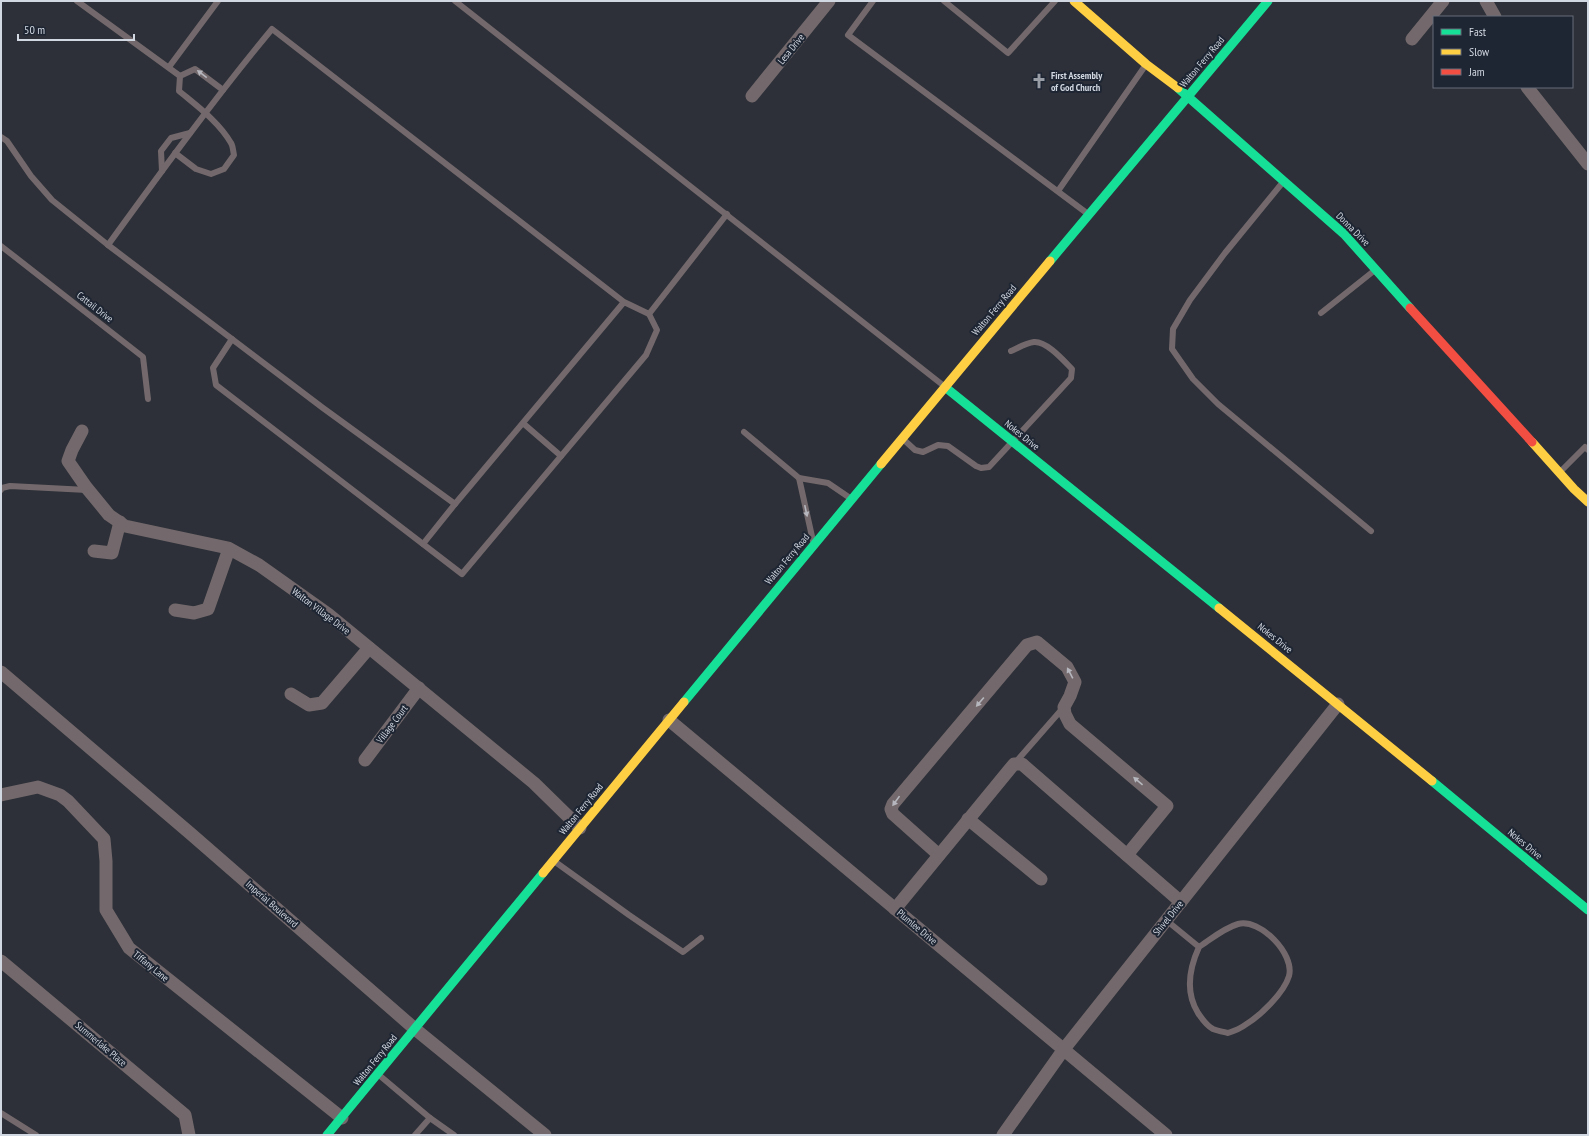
<svg xmlns="http://www.w3.org/2000/svg" width="1589" height="1136" font-family="'PT Sans Narrow',sans-serif">
  <rect width="100%" height="100%" fill="#2d3038"/>
  <g fill="none" stroke-linecap="round" stroke-linejoin="round">
    <g stroke="#73696c" stroke-width="6">
      <polyline points="77,1 180,76"/>
      <polyline points="455,1 944,386"/>
      <polyline points="873,1 848,35 1088,214"/>
      <polyline points="944,1 1008,53 1055,1"/>
      <polyline points="169,67 218,1"/>
      <polyline points="180,76 195,69 223,90"/>
      <polyline points="1,137 7,141 31,176 52,200 108,245"/>
      <path d="M175,153L196,169L211,174L224,169L234,155C233,151 233,146 231,143C219,122 197,106 179,91L180,76"/>
      <polyline points="162,171 161,151 171,138 190,133"/>
      <polyline points="1283,182 1225,253 1190,300 1173,329 1172,349 1193,379 1218,404 1371,531"/>
      <polyline points="1058,191 1145,66"/>
      <polyline points="1,246 143,357 148,399"/>
      <path d="M624,302L272,29C214,99 161,172 108,245L323,408L455,504L624,302L649,314L727,214"/>
      <polyline points="1321,313 1375,270"/>
      <polyline points="232,339 213,368 216,385 462,574 646,355 657,330 649,314"/>
      <polyline points="524,424 561,456"/>
      <polyline points="744,432 799,478 828,483 850,498"/>
      <path d="M903,439L915,450L923,452L938,445L948,446L976,466L981,468L989,467L1071,378L1072,369C1064,361 1047,341 1034,342C1026,343 1018,348 1011,351"/>
      <polyline points="1561,471 1585,447 1588,450"/>
      <polyline points="799,478 813,541"/>
      <polyline points="1,490 2,488 10,486 87,490"/>
      <polyline points="423,544 455,504"/>
      <polyline points="1015,763 1063,708"/>
      <polyline points="554,861 629,915 683,952 701,938"/>
      <path d="M1166,920L1199,947C1189,969 1185,992 1198,1013C1202,1019 1207,1026 1213,1029C1218,1031 1224,1032 1228,1033C1234,1031 1240,1029 1245,1025C1260,1016 1284,993 1289,976C1295,954 1260,918 1238,924C1224,928 1211,939 1199,947"/>
      <polyline points="379,1075 430,1118 454,1135"/>
      <polyline points="1,1113 36,1135"/>
      <polyline points="415,1135 430,1118"/>
    </g>
    <g stroke="#73696c" stroke-width="13">
      <polyline points="1486,1 1495,17"/>
      <polyline points="1412,39 1443,1"/>
      <polyline points="1527,87 1588,164"/>
      <polyline points="752,96 829,1"/>
      <polyline points="82,431 72,450 68,461 86,487 109,515 125,526 228,548 259,565 328,614 534,783 580,828"/>
      <polyline points="94,551 112,553 120,522"/>
      <polyline points="175,610 194,613 208,609 229,549"/>
      <polyline points="1,672 191,834 415,1029 545,1135"/>
      <polyline points="291,694 309,705 322,703 369,648"/>
      <polyline points="669,720 1166,1135"/>
      <polyline points="365,760 419,688"/>
      <polyline points="1,795 38,787 60,795 68,801 104,839 106,861 106,910 129,948 342,1118"/>
      <polyline points="968,819 1041,879"/>
      <polyline points="939,855 893,814 891,809 893,804 1027,645 1037,642 1067,667 1075,682 1070,696 1064,707 1065,714 1070,724 1167,806 1127,855"/>
      <polyline points="895,909 1014,764 1022,764 1181,902"/>
      <polyline points="1,961 185,1115 189,1135"/>
      <polyline points="1003,1135 1064,1049 1338,704"/>
    </g>
    <g stroke="#16e098" stroke-width="9">
      <polyline points="1178,88 1344,234 1410,308"/>
      <polyline points="1050,261 1268,1"/>
      <polyline points="945,387 1219,608"/>
      <polyline points="684,702 881,464"/>
      <polyline points="1432,781 1588,910"/>
      <polyline points="327,1135 543,873"/>
    </g>
    <g stroke="#ffcf43" stroke-width="9">
      <polyline points="1074,1 1146,64 1178,88"/>
      <polyline points="1532,442 1574,489 1588,502"/>
      <polyline points="881,464 1050,261"/>
      <polyline points="1219,608 1432,781"/>
      <polyline points="543,873 684,702"/>
    </g>
    <polyline stroke="#f24e42" stroke-width="9" points="1410,308 1532,442"/>
  </g>
  <defs><path id="oneway-solid" d="M-6-.8H1V-3.2L6.5 0L1 3.2V.8H-6Z"/></defs>
  <g fill="#b6b7be">
    <use href="#oneway-solid" transform="translate(202 74) rotate(-143)"/>
    <use href="#oneway-solid" transform="translate(806 511) rotate(78)"/>
    <use href="#oneway-solid" transform="translate(1070 673) rotate(-118)"/>
    <use href="#oneway-solid" transform="translate(980 702) rotate(130)"/>
    <use href="#oneway-solid" transform="translate(1138 781) rotate(-140)"/>
    <use href="#oneway-solid" transform="translate(896 801) rotate(126)"/>
  </g>
  <defs>
    <symbol id="church-bare" viewBox="-9 -9 18 18"><path d="M-1.2-6h2.4v3.5h3.3v2.4h-3.3V6h-2.4V-.1h-3.3v-2.4h3.3Z" fill="#989da6" stroke="#1e2533" stroke-width="2.5" paint-order="stroke"/></symbol>
  </defs>
  <g fill-rule="evenodd">
    <use href="#church-bare" x="1028" y="70" width="22" height="22"/>
  </g>
  <g text-anchor="middle" dominant-baseline="central" stroke-width="4" stroke-linejoin="round" paint-order="stroke">
    <g font-size="10" fill="#d2d8e1" stroke="#1e2533">
      <text transform="translate(791 49) rotate(-51)">Lesa Drive</text>
      <text transform="translate(1202 62) rotate(-50)">Walton Ferry Road</text>
      <text transform="translate(1353 229) rotate(45)">Donna Drive</text>
      <text transform="translate(95 307) rotate(38)">Cattail Drive</text>
      <text transform="translate(994 310) rotate(-50)">Walton Ferry Road</text>
      <text transform="translate(1022 435) rotate(39)">Nokes Drive</text>
      <text transform="translate(787 559) rotate(-50)">Walton Ferry Road</text>
      <text transform="translate(321 611) rotate(37)">Walton Village Drive</text>
      <text transform="translate(1275 638) rotate(39)">Nokes Drive</text>
      <text transform="translate(392 724) rotate(-53)">Village Court</text>
      <text transform="translate(581 809) rotate(-51)">Walton Ferry Road</text>
      <text transform="translate(1525 844) rotate(40)">Nokes Drive</text>
      <text transform="translate(272 904) rotate(41)">Imperial Boulevard</text>
      <text transform="translate(1168 918) rotate(-51)">Shivel Drive</text>
      <text transform="translate(917 927) rotate(40)">Plumlee Drive</text>
      <text transform="translate(151 966) rotate(39)">Tiffany Lane</text>
      <text transform="translate(101 1044) rotate(40)">Summerlake Place</text>
      <text transform="translate(375 1060) rotate(-51)">Walton Ferry Road</text>
    </g>
    <g font-size="10" font-weight="bold" fill="#d2d8e1" stroke="#1e2533" text-anchor="start">
      <text x="1051" y="75">First Assembly<tspan x="1051" dy="12">of God Church</tspan></text>
    </g>
  </g>
  <rect width="1589" height="1136" fill="none" stroke="#d2d8e1" stroke-width="4"/>
  <rect x="1433" y="16" width="140" height="72" fill="#1e2533" stroke="#666d79"/>
  <rect x="1441" y="29" width="20" height="6" fill="#16e098" stroke="#666d79"/>
  <text x="1469" y="36" font-size="12" fill="#d2d8e1">Fast</text>
  <rect x="1441" y="49" width="20" height="6" fill="#ffcf43" stroke="#666d79"/>
  <text x="1469" y="56" font-size="12" fill="#d2d8e1">Slow</text>
  <rect x="1441" y="69" width="20" height="6" fill="#f24e42" stroke="#666d79"/>
  <text x="1469" y="76" font-size="12" fill="#d2d8e1">Jam</text>
  <path d="M18 34v6h116v-6" fill="none" stroke="#d2d8e1" stroke-width="2"/>
  <text x="24" y="34" font-size="12" fill="#d2d8e1" stroke="#1e2533" stroke-width="3" paint-order="stroke">50 m</text>
</svg>
